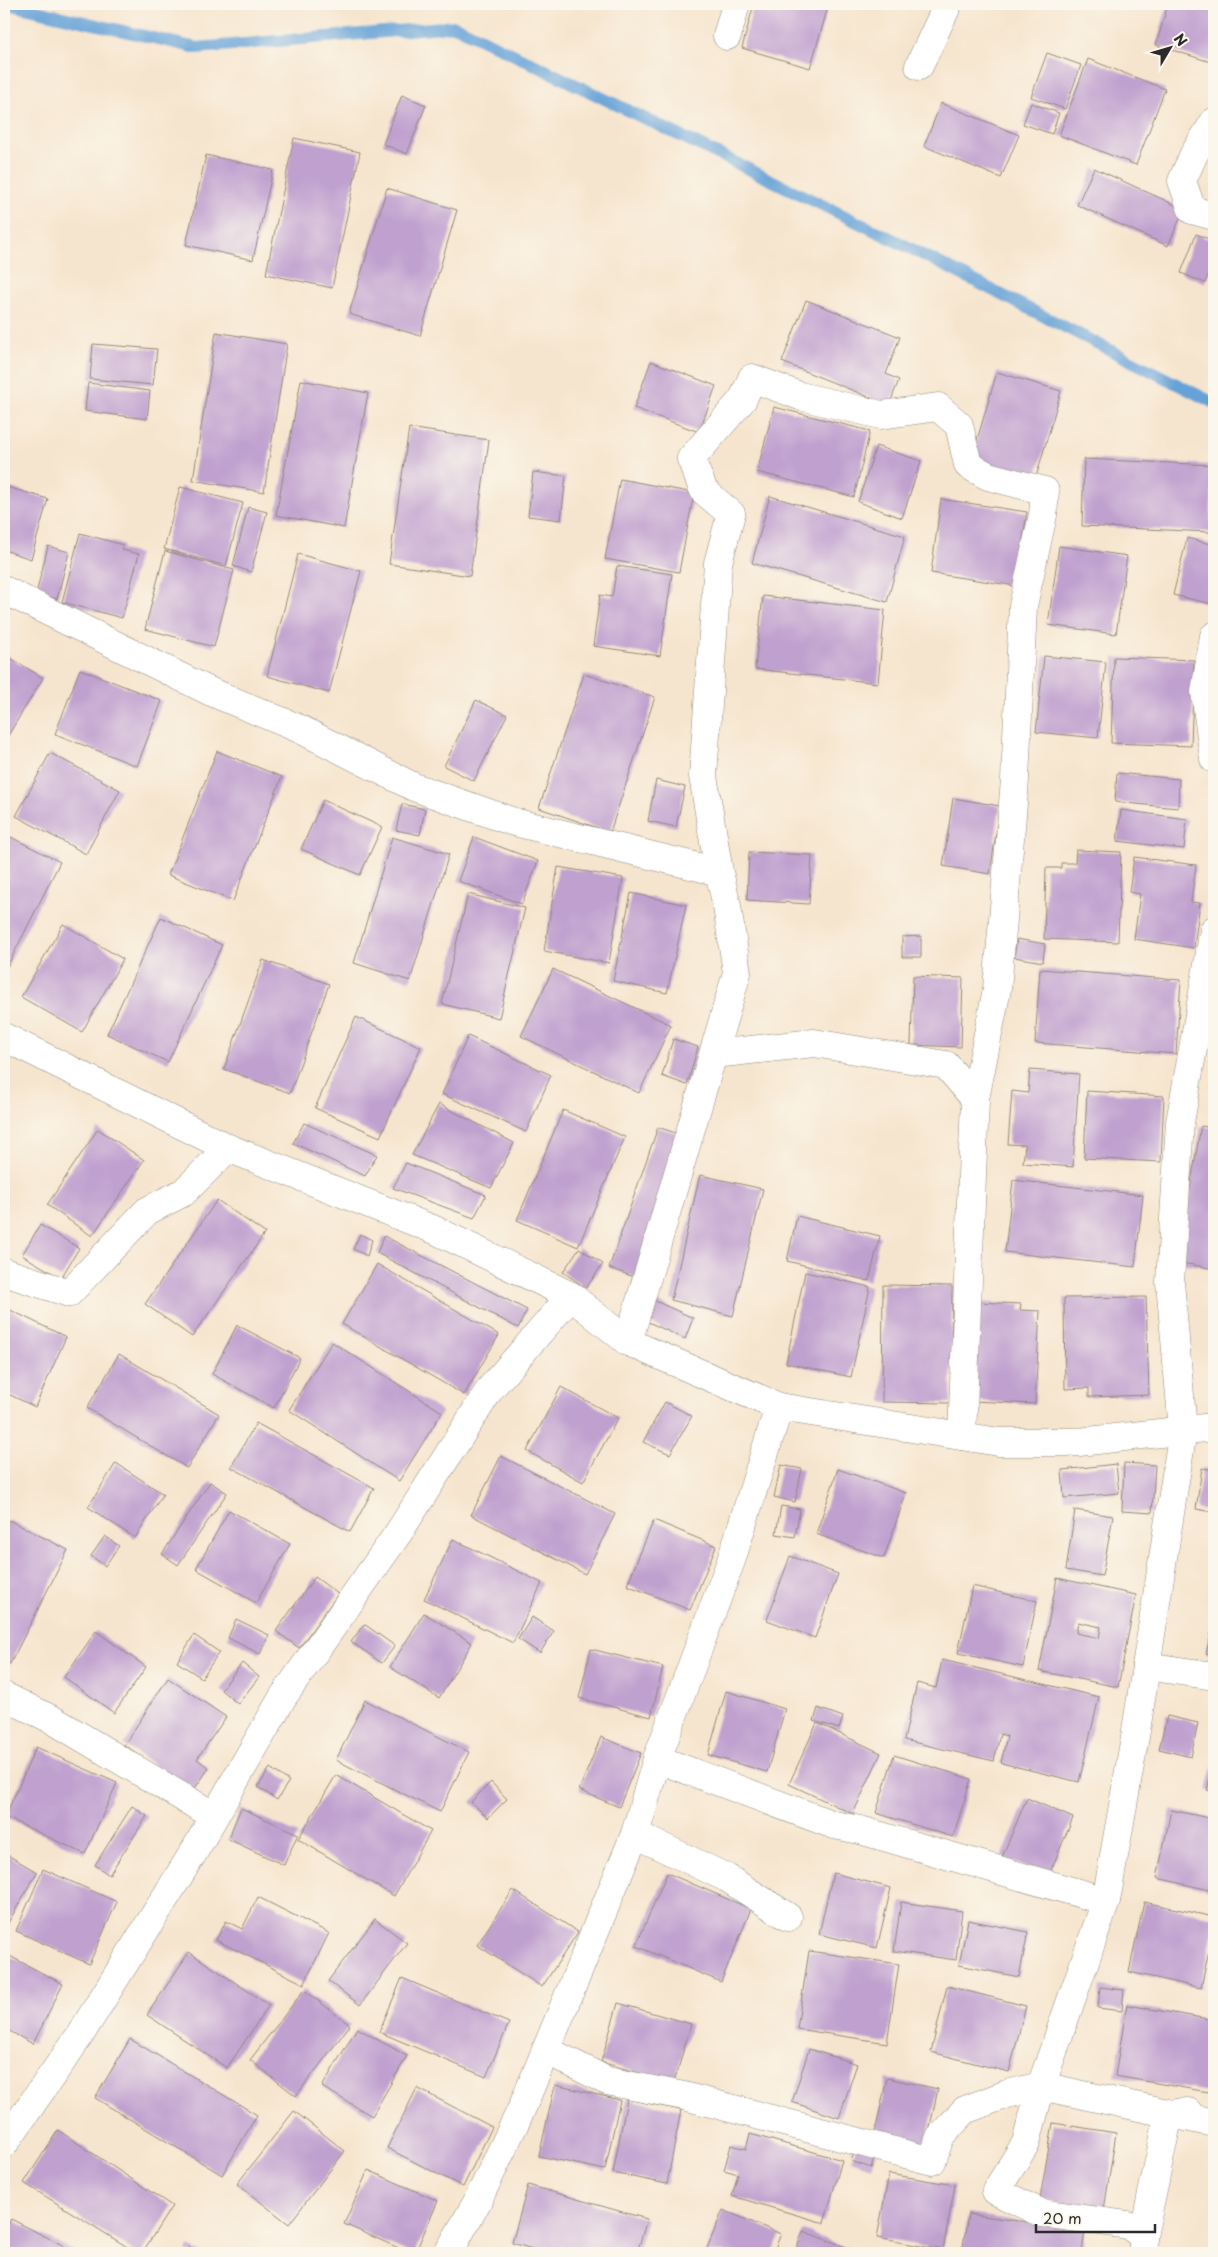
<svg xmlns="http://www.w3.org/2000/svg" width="1218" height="2257" font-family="'Playpen Sans',sans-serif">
  <rect width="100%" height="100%" fill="#fbf7ec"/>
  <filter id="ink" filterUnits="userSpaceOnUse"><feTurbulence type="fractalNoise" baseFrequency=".02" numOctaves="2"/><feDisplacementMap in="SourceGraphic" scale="10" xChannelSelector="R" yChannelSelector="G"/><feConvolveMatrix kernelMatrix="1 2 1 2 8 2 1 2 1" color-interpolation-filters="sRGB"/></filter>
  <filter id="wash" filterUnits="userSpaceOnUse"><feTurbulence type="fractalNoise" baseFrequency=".0096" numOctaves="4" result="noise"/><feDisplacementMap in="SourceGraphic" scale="20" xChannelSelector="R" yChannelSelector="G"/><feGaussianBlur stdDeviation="1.12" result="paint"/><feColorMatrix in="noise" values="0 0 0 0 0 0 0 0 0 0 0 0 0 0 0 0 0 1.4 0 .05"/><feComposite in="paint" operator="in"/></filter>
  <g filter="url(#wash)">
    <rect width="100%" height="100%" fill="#f6e5ce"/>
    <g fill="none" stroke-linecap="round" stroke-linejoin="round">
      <polyline stroke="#66a2d7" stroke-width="12" points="7,4 197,48 455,26 898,242 1214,403"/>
    </g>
    <g id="blocks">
      <g fill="#c0a0cf" fill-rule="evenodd">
        <polygon points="754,4 829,4 810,68 742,48"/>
        <polygon points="1168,4 1214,4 1214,63 1156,45"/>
        <polygon points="1047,53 1081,65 1065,109 1031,97"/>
        <polygon points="1088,59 1165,89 1136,165 1059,135"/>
        <polygon points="402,95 426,105 407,154 383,144"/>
        <polygon points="941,103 1019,135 1001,178 924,146"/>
        <polygon points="1031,103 1059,113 1052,134 1023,124"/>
        <polygon points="294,138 360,152 332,288 266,274"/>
        <polygon points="206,155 273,170 253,260 186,245"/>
        <polygon points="1094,168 1184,209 1168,246 1077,205"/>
        <polygon points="387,188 457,210 420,336 349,314"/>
        <polygon points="1196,234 1214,241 1214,260 1205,283 1181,273"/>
        <polygon points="806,300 900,337 886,374 899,380 889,405 782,362"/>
        <polygon points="216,332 287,344 264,492 193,480"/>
        <polygon points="93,344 157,349 153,385 90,379"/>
        <polygon points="651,361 716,386 699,432 634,408"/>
        <polygon points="997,372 1061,391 1034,484 972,457"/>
        <polygon points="301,380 368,393 344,528 276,515"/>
        <polygon points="88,383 150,391 147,419 85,411"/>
        <polygon points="774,407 870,431 854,497 757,472"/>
        <polygon points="409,428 489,440 470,576 389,564"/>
        <polygon points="876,446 921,461 902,518 858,502"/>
        <polygon points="1084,459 1213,465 1210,532 1082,526"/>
        <polygon points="533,472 566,476 561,520 528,516"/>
        <polygon points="620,479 694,493 679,572 605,559"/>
        <polygon points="4,486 48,499 31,559 4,550"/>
        <polygon points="180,487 243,503 226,566 164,549"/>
        <polygon points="770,496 905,536 887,602 752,563"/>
        <polygon points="941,499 1027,512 1016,586 931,573"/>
        <polygon points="248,507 267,512 251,572 233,566"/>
        <polygon points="80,533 123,545 122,550 139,554 122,618 62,602"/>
        <polygon points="1187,538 1214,545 1214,594 1212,604 1173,595"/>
        <polygon points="48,546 69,552 57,599 36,594"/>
        <polygon points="1059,546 1127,556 1116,634 1048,625"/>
        <polygon points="165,551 234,570 214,647 145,629"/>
        <polygon points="298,554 361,571 329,693 267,676"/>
        <polygon points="617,566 672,574 660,656 593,646 600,595 612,597"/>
        <polygon points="763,596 885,610 878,683 755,669"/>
        <polygon points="4,654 43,678 4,742"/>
        <polygon points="1044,656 1106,662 1098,738 1036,732"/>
        <polygon points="1114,657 1194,660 1191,746 1111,743"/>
        <polygon points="80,669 162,701 137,766 55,734"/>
        <polygon points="584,674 655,697 610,832 539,808"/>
        <polygon points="476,700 507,715 474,781 444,766"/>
        <polygon points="217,751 282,777 233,901 168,875"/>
        <polygon points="50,753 120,790 86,854 16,816"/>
        <polygon points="1117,773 1179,779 1178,808 1115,802"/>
        <polygon points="656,780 685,787 676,827 648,821"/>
        <polygon points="953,798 1000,806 990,874 943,866"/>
        <polygon points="323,800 382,827 360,875 301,849"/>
        <polygon points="402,804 425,809 420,835 396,830"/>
        <polygon points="1121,810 1187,819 1184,849 1117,841"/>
        <polygon points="5,834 60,862 4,973 4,836"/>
        <polygon points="392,837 449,854 410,981 354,963"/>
        <polygon points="474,837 538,861 522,904 458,881"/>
        <polygon points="1076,850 1121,852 1118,942 1044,939 1046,868 1061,868 1061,863 1075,863"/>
        <polygon points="749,852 812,855 809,904 747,900"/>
        <polygon points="1134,857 1196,865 1191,902 1200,903 1194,948 1134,939 1140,894 1129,892"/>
        <polygon points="558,867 623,878 609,963 544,951"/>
        <polygon points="631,893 686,905 667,993 613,981"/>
        <polygon points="468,894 525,908 499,1018 442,1004"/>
        <polygon points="161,917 222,945 168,1062 107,1034"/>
        <polygon points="63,924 123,959 82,1032 21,997"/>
        <polygon points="921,936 921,957 902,957 902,937"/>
        <polygon points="1017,939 1045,944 1043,962 1014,957"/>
        <polygon points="263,960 329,984 290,1093 224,1069"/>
        <polygon points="553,969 671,1025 639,1093 521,1036"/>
        <polygon points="1040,969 1181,980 1176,1054 1035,1043"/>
        <polygon points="913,976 963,978 961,1047 911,1045"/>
        <polygon points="356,1017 421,1047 380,1137 315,1108"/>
        <polygon points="468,1036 551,1075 526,1132 442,1094"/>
        <polygon points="673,1039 698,1047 687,1085 662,1076"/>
        <polygon points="1030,1070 1079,1074 1073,1167 1023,1163 1025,1145 1008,1144 1012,1091 1028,1093"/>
        <polygon points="1087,1091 1164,1096 1161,1162 1084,1158"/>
        <polygon points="439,1104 514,1143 491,1188 412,1155"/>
        <polygon points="563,1110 625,1137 578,1247 517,1220"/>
        <polygon points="304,1123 377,1155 365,1176 293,1143"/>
        <polygon points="1201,1126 1214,1128 1214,1269 1177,1262"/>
        <polygon points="658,1127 687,1137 637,1278 609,1268"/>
        <polygon points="98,1129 144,1160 92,1236 47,1205"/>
        <polygon points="406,1163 486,1195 474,1218 393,1188"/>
        <polygon points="700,1175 763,1189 733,1316 671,1300"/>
        <polygon points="1013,1180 1143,1195 1135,1267 1005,1252"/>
        <polygon points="217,1200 265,1233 192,1337 145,1304"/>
        <polygon points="797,1216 880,1236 869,1281 787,1261"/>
        <polygon points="40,1225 79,1248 61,1278 22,1255"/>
        <polygon points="360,1234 372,1240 367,1256 353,1249"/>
        <polygon points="384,1236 527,1310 518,1328 377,1253"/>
        <polygon points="579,1248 603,1264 586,1288 563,1272"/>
        <polygon points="377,1264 499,1335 464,1395 342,1324"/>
        <polygon points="805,1272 870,1287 851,1377 786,1363"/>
        <polygon points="883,1285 952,1286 951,1403 882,1402"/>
        <polygon points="1146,1297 1149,1395 1089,1397 1089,1388 1065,1389 1064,1298"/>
        <polygon points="651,1299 693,1318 685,1339 644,1320"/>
        <polygon points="977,1302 1021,1304 1020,1310 1040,1311 1035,1404 972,1401"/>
        <polygon points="4,1307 66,1337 35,1407 4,1392"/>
        <polygon points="237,1325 300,1358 274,1408 212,1374"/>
        <polygon points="332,1342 442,1412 399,1481 289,1410"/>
        <polygon points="119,1354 219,1414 187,1468 87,1408"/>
        <polygon points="561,1387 618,1418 583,1482 527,1451"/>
        <polygon points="665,1402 692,1416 670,1454 643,1442"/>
        <polygon points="256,1423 374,1488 350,1532 231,1467"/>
        <polygon points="501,1456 615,1514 585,1574 471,1515"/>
        <polygon points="116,1463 163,1494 135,1538 88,1507"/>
        <polygon points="1124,1463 1155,1465 1152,1513 1122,1511"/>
        <polygon points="1116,1464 1119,1493 1064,1498 1062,1470"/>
        <polygon points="781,1465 802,1469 795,1502 774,1497"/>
        <polygon points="1202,1468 1214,1470 1214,1512 1196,1509"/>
        <polygon points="838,1469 906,1493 884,1558 816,1534"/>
        <polygon points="210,1482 227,1493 178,1565 162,1554"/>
        <polygon points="781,1506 800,1509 795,1537 776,1534"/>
        <polygon points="229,1510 290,1544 256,1603 196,1569"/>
        <polygon points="1075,1510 1113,1516 1102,1576 1066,1570"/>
        <polygon points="9,1520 68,1550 10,1664 4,1661 4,1531"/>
        <polygon points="654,1520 716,1546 690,1610 627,1585"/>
        <polygon points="105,1536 119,1546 105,1566 91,1556"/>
        <polygon points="453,1539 542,1583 513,1643 424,1599"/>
        <polygon points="790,1556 838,1574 815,1638 767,1620"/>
        <polygon points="315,1577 338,1594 299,1648 276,1631"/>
        <path d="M1057,1578L1136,1595L1118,1687L1039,1671ZM1078,1622L1101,1627L1099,1638L1076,1633Z"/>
        <polygon points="972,1586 1037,1601 1023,1667 958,1653"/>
        <polygon points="424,1613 472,1643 439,1698 390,1667"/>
        <polygon points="532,1617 554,1631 540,1653 518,1639"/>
        <polygon points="236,1619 269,1635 260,1654 228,1638"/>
        <polygon points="1214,1622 1214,1655 1206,1653"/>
        <polygon points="364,1624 395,1646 382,1663 351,1642"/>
        <polygon points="96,1631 146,1667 114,1713 64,1677"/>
        <polygon points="194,1635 219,1652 202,1678 177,1662"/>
        <polygon points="591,1649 663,1667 651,1717 579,1698"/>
        <polygon points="942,1660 1099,1697 1079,1782 1001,1763 1007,1736 1000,1734 994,1761 904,1740 917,1683 936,1688"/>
        <polygon points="242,1663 259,1677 238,1704 221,1690"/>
        <polygon points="168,1678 226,1717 197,1759 209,1768 193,1791 124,1745"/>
        <polygon points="726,1691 785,1709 767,1772 708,1755"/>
        <polygon points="365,1700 469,1752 440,1812 336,1760"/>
        <polygon points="818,1708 843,1717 839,1729 814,1721"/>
        <polygon points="1167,1716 1198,1723 1191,1757 1159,1749"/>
        <polygon points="817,1723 881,1753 853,1814 789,1784"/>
        <polygon points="601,1737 641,1753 619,1807 579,1790"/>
        <polygon points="36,1747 117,1783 85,1854 5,1817"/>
        <polygon points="894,1755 971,1779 953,1837 876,1813"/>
        <polygon points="1214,1762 1214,1792 1207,1790"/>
        <polygon points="270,1768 289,1781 277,1800 258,1787"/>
        <polygon points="336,1775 431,1831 394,1896 298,1839"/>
        <polygon points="491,1782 507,1799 488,1818 471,1802"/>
        <polygon points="1027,1798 1073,1818 1048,1877 1002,1857"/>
        <polygon points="132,1806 147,1816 109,1875 95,1865"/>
        <polygon points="241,1808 298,1834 284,1865 228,1839"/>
        <polygon points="1171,1810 1214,1819 1214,1891 1157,1878"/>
        <polygon points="4,1853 37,1872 4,1930"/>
        <polygon points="43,1869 117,1902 89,1964 16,1931"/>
        <polygon points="667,1873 751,1909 721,1982 636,1946"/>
        <polygon points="833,1873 891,1888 877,1948 819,1934"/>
        <polygon points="513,1890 578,1932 542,1987 477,1945"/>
        <polygon points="258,1897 329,1933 304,1984 216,1940 226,1921 242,1929"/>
        <polygon points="901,1902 962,1911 956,1960 894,1951"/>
        <polygon points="1144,1902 1214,1917 1214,1926 1201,1988 1129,1972"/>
        <polygon points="375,1919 407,1943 360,2005 328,1981"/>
        <polygon points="968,1920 1028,1932 1019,1977 959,1965"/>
        <polygon points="809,1951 899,1964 887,2043 797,2029"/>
        <polygon points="189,1952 269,2005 227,2068 147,2015"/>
        <polygon points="4,1953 63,1984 33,2044 4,2028"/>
        <polygon points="402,1978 509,2023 486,2077 379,2032"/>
        <polygon points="947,1986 1026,2006 1009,2072 931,2052"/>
        <polygon points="1100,1987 1124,1990 1122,2011 1098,2008"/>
        <polygon points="304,1990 350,2025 296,2096 250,2060"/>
        <polygon points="618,2003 691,2024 674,2083 601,2062"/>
        <polygon points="1127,2005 1214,2020 1214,2093 1115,2076"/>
        <polygon points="357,2028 407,2056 372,2116 322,2087"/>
        <polygon points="130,2039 257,2115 222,2175 95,2098"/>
        <polygon points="809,2049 857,2064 839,2118 792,2102"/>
        <polygon points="887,2078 938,2089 925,2149 874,2137"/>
        <polygon points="555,2085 620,2100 605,2170 539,2156"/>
        <polygon points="417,2088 492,2127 463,2187 387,2148"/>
        <polygon points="627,2099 681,2110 667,2184 613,2173"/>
        <polygon points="294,2111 345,2151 289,2224 237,2184"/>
        <polygon points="1053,2123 1116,2133 1104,2210 1040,2199"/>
        <polygon points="58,2130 172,2206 142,2253 137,2253 24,2183"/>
        <polygon points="750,2134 842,2160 824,2223 732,2196 738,2174 724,2170 731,2145 746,2149"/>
        <polygon points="857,2145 876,2152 871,2168 851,2161"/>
        <polygon points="368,2170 438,2201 415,2253 410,2253 344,2224"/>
        <polygon points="889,2174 955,2185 943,2250 877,2238"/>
        <polygon points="528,2185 647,2219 637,2253 546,2253 512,2243"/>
        <polygon points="723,2210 781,2234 773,2253 705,2253"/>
        <polygon points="968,2214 1085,2230 1082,2253 962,2253"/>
        <polygon points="11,2219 78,2253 4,2253 4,2233"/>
        <polygon points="803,2231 862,2253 795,2253"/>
        <polygon points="188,2247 203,2253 186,2253"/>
      </g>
    </g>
  </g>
  <g filter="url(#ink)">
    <use href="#blocks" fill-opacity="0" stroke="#90887c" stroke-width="1"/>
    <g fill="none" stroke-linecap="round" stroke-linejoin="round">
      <defs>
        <g id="minor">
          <polyline points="727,36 736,4"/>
          <polyline points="919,66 948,4"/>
          <polyline points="1214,122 1194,154 1182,181 1192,210 1214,216"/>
          <polyline points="4,590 209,691 300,729 414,787 514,822 719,872"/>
          <polyline points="1214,636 1205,692 1214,759"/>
          <polyline points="4,1037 228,1148 435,1230 571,1296 628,1342 779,1407 999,1442 1079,1442 1214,1427"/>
          <polyline points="714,1054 814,1043 946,1065 975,1099"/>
          <polyline points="4,1272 69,1293 147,1211 184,1192 228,1148"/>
          <polyline points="628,1342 737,973 727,906 719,872 703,776 718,563 731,514 704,491 691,459 743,399 752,378 800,396 881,415 938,407 959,425 968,465 988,476 1045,491 1043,515 1023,606 1015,780 997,989 975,1099 962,1436"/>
          <polyline points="1146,1666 1214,1676"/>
          <polyline points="4,1696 53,1720 214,1816"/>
          <polyline points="657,1759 834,1825 860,1830 1106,1901"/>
          <polyline points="635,1834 727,1878 788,1917"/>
          <polyline points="546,2050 607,2081 684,2096 932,2161 940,2137 965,2110 1007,2094 1041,2086 1214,2123"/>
          <polyline points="4,2144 80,2035 195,1850 283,1697 399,1532 490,1389 571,1296"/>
          <polyline points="1143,2236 1128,2225 1041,2213 996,2191 1026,2143 1041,2086 1106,1901 1135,1737 1183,1430 1170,1282 1180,1122 1214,930"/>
          <polyline points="1143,2252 1143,2236 1169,2114 1188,2112"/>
          <polyline points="448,2253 476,2204 522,2108 635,1834 657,1759 731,1561 779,1407"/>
        </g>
      </defs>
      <use href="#minor" stroke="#90887c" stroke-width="29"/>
      <use href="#minor" stroke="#fff" stroke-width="28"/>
    </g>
  </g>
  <rect width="1218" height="2257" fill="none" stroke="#fbf7ec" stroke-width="20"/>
  <g transform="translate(1170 48) rotate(52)" stroke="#fbf7ec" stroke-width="4" paint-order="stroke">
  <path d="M0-4L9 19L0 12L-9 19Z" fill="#2b2b2b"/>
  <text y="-8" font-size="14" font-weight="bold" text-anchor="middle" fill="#2b2b2b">N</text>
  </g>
  <path d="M1036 2224v8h119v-8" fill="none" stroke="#2b2b2b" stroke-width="2.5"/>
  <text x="1043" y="2224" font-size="15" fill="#2b2b2b" stroke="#fbf7ec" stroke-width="4" paint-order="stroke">20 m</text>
</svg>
